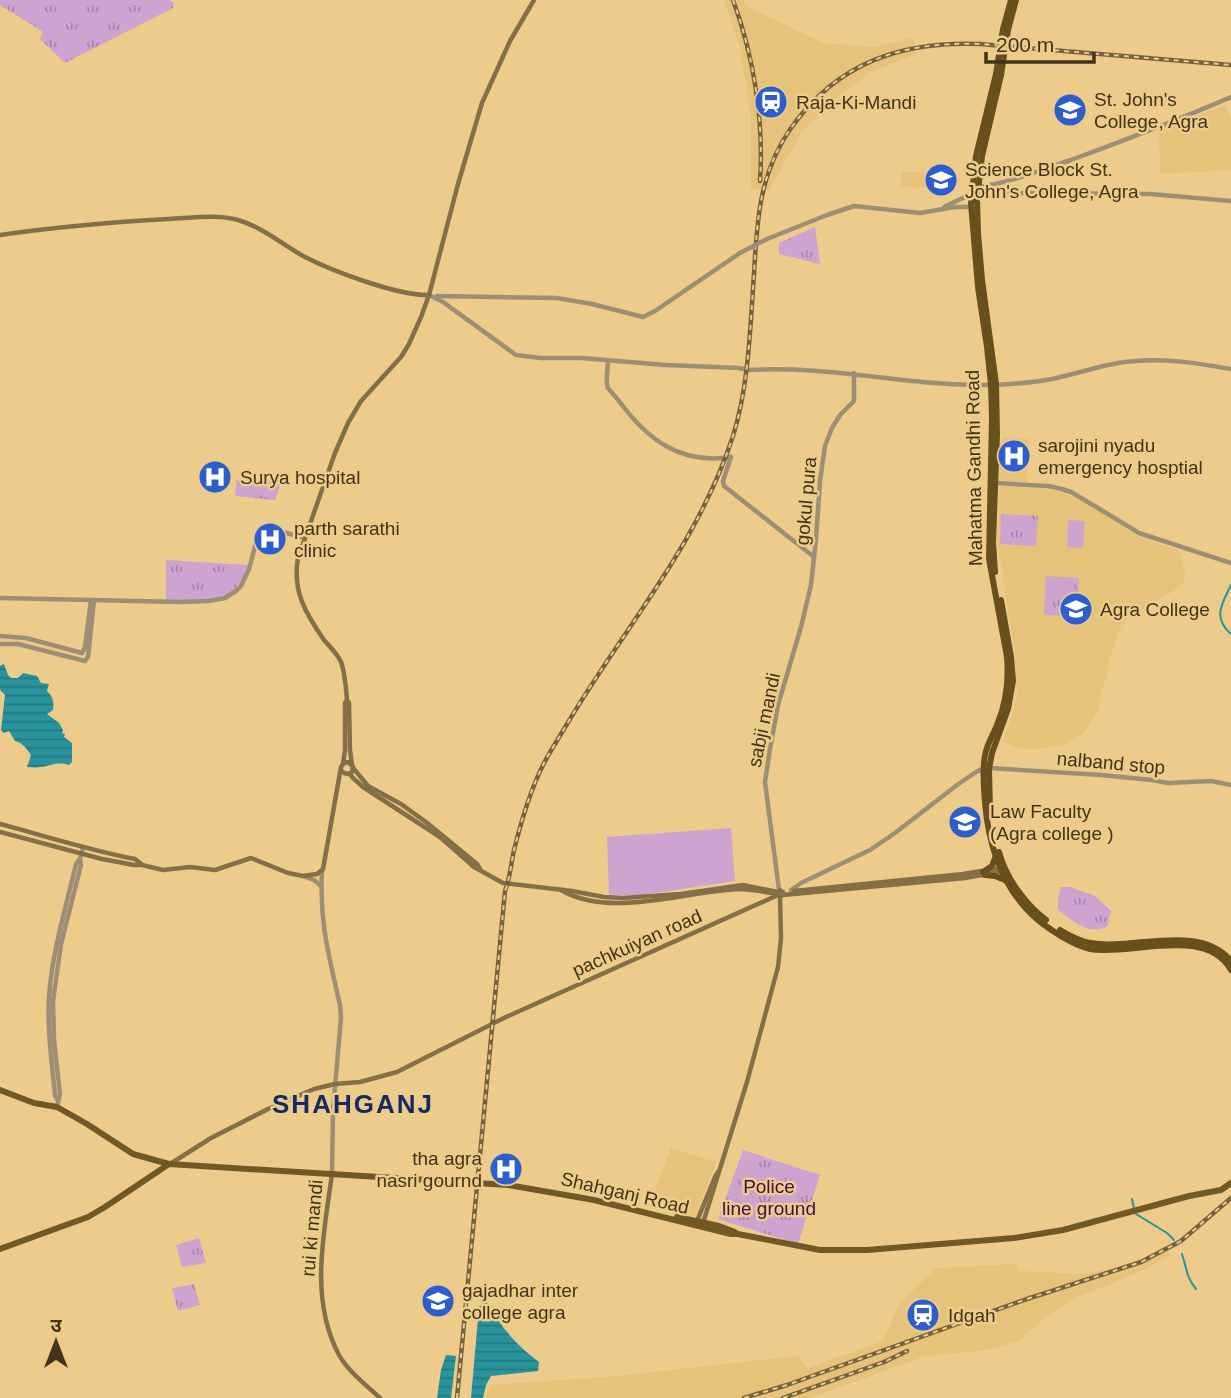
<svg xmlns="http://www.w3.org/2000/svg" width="1231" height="1398" font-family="Helvetica,'Noto Sans Devanagari',sans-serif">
  <defs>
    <pattern id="park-tufts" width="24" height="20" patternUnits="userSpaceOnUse" patternTransform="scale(1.75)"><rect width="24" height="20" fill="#cda3d0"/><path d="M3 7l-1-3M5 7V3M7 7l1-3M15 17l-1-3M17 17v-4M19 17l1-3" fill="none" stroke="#a886a8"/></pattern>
    <pattern id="water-rules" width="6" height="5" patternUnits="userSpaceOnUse" patternTransform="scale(1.75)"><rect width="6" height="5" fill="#28939c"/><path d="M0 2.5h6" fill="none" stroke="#24797e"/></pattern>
  </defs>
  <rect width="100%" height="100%" fill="#eccb8b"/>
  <g fill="#e6c27a">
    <polygon points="725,0 743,0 746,6 823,43 875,47 913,38 917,54 871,72 835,99 801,133 769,190 751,189 751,116 740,48"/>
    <polygon points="1225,105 1231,119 1231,170 1160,174 1159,132"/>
    <polygon points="902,172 936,173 936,188 901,187"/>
    <polygon points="1002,437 1029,439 1027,482 999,480"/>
    <polygon points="1000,486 1047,489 1063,492 1091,506 1127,530 1148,541 1179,550 1185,569 1184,582 1178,588 1122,623 1110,658 1097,712 1084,733 1065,745 1037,749 1021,749 1003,742 1017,699 1015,655 997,539"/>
    <polygon points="671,1148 716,1162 696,1216 649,1206"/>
    <polygon points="1165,1247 1171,1255 1149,1267 1116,1282 1076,1297 1041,1321 1019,1341 988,1350 925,1356 810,1398 486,1398 491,1385 606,1377 797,1356 808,1368 883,1341 900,1303 936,1268 1015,1264 1019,1271 1080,1274 1118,1268 1141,1260"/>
  </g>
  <g fill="url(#park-tufts)">
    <polygon points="0,0 169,0 174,2 173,8 65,63 40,39 43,32 0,5"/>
    <polygon points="815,227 820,264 779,254 779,243"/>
    <polygon points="237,479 281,483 275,500 235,496"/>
    <polygon points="1001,514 1038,516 1036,546 1000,544"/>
    <polygon points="1068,520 1085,521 1083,548 1067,547"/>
    <path d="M166,560L248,565C233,610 205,601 166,600Z"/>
    <polygon points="1046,576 1079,578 1077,616 1044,615"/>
    <path d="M1061,887H1070L1095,896L1111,911L1107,927C1086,935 1074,921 1058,910V898Z"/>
    <polygon points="743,1150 820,1175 798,1244 718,1219"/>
    <polygon points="199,1238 206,1263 182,1267 176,1245"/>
    <polygon points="194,1284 200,1305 178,1311 172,1288"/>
  </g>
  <polygon fill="#cda3d0" points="731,828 735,881 642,895 609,895 607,837"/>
  <g fill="url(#water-rules)">
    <path d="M4,664L8,675L11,678H18L23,673L37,676L41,683L49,684L47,691C53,697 54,701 53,710L47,714L59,723L63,730L62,733L65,734L64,737L72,743V762L69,765C55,761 52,766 40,767C36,768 31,767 27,767L31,755C26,748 23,743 15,741L9,731L4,733L1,730L5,695L0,690V666Z"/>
    <path d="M486,1301C501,1327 515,1344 539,1362L538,1371L491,1376L486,1385L483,1398H471L479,1307Z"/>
    <polygon points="446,1355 456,1356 451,1398 437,1398 441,1370"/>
  </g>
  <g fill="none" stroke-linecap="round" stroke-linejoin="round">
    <g stroke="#28939c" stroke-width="2">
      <path d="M1231,585C1222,604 1212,617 1231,634"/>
      <polyline points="1132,1199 1134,1209"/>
      <polyline points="1136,1214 1167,1233 1174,1240"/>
      <path d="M1182,1254C1187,1269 1186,1277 1196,1289"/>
    </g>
    <g stroke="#9d8f75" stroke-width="4.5">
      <path d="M978,187C1010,183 1041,170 1071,160C1125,140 1178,120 1231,97"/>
      <polyline points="978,195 1001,193 1150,194 1231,201"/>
      <polyline points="944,207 971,194"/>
      <polyline points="767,239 827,215 854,206 920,213 955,207 972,207"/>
      <path d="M429,295L443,302L516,355L541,358H581L666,365L739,368L749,370C831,365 912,387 994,385C1013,384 1033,383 1052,379C1077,374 1100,365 1125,362C1161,357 1196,363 1231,369"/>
      <polyline points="437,296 557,298 592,304 643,317 655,311 740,253"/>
      <path d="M608,360C608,368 605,381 608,388C611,392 616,397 619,401C647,439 680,465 731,457L723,481L724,486L814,557"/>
      <polyline points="996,483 1048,486 1062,489 1071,492 1098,508 1139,533 1231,563"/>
      <polyline points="0,598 180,602 209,601 225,598 236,591 241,586 249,569 260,528 264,527 305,538"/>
      <polyline points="0,636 26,638 82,653 85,647 91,600"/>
      <polyline points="0,644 18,644 85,661 88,657 94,600"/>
      <polyline points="989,768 1101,775 1152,780 1168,783 1211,781 1231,785"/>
      <path d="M322,871C319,921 329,957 340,1005L341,1018L333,1110L332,1174"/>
      <polyline points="303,876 314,880 320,885"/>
      <polyline points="779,890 765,782 770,749 778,705 801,627 811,585 816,539 820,481 825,446 832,428 840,415 854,401 854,373"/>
      <polyline points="791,894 791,890 801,883 870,850 895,833 957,785 976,772 984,768"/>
      <path d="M57,1099L55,1095C52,1063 47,1029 49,997C52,952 66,907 76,864L79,860"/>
      <polyline points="57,1107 60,1094 54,1040 53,1001 61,944 81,865 80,859 83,848"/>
    </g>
    <g stroke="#847048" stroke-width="4.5">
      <path d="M0,235C56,227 113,222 169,219C191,218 217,214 238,220C262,227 282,244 303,256C332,271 398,296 429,295"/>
      <polyline points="343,764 345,750 345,703 347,700"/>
      <path d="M352,765L350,750L349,703L347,700C346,688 345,673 341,662C337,653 330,647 324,640C306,614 292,591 298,558L335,453L348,423L361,401L401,357L409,344L421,317L429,295L458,184L482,103L510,41L534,0"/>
      <polyline points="354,769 368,786 401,804 426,822 477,864 480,869"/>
      <polyline points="350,774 353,778 363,787 440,837 474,867 503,883 572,891 604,897 623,898 681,894 743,885 778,892"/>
      <path d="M0,824C45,836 89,850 135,859L141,864"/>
      <polyline points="0,832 102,859 134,865 142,865 163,870 190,867 215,870 251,858 288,873 303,876 317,874 323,869 341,767 344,763 348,762 353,767 352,772 348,774 344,773 341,770"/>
      <path d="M561,890C610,919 686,891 739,889C751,889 764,892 777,894"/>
      <polygon points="780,890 783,892 781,896 777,893"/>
      <polyline points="794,891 963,874 1001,868"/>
      <polyline points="783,895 965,878 1003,871"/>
      <polyline points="170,1164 211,1138 268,1109 314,1089 335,1084 360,1082 397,1072 506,1017 778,895"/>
      <path d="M332,1174C324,1233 309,1299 339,1355C348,1371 366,1385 380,1398"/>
      <polyline points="697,1221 715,1177 718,1172"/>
      <polyline points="703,1223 747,1082 778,967 781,938 780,896"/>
    </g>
    <g stroke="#715925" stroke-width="6">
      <polyline points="0,1090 34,1103 57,1107 87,1124 133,1154 169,1164 508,1185 594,1200 731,1234 738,1234 820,1250 867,1250 1014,1238 1063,1230 1189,1196 1221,1190 1231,1183"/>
      <polyline points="677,1217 719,1226 735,1232"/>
      <polyline points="0,1249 88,1217 105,1207 169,1164"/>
    </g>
    <g stroke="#67501d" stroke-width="6">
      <polyline points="1003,29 1011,0"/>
      <polyline points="1008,30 1016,0"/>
      <path d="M996,74L976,156L971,203L978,287L987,347L991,385L992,417L989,559L1007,657C1009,681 1006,704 997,725C993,735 987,744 985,755C982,771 984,787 985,803C989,849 1005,895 1043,924C1057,934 1073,945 1090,949C1131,956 1206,925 1231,970"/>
      <polyline points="995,572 993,542 997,434 996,384 982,280 978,233 977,200 982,156 1001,75"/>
      <polyline points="990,811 989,769 992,753 1008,709 1013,681 1011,657 1001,600"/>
      <path d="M999,852C1006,878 1025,904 1046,920"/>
      <polyline points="983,872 992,866 995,858"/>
      <polyline points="985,875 995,876 1005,880"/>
      <path d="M1060,930C1070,936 1079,941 1090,943C1133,951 1199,922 1231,961"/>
    </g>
    <defs>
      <g id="rail">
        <path d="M733,0C754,57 764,121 760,181"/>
        <path d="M457,1398L505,891C510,878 511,864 514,850C521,822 530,791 543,765C549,753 557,741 564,729C622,630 697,547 733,436C749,385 750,328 754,274C757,220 759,174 791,128C838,62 902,41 980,44L1231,65"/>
        <polyline points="744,1398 787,1385 1027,1299 1141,1262 1181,1241 1231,1198"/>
        <polyline points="783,1398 884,1362 907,1351"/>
      </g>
    </defs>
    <use href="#rail" stroke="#76633d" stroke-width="4.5"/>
    <use href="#rail" stroke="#eccb8b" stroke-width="2" stroke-dasharray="5" stroke-linecap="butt"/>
    <polyline stroke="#9d8f75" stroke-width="4.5" points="740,253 767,239"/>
    <g stroke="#67501d" stroke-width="6">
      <polyline points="996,74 1003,29"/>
      <polyline points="1001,75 1008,30"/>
    </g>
  </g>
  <defs>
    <symbol id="station-disc" viewBox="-11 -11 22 22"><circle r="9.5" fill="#2e5ecd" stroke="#eccb8b"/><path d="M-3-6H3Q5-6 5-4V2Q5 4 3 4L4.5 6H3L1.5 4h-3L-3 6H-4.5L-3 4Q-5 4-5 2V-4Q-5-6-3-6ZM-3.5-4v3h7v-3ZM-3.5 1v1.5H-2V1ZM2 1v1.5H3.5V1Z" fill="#fff"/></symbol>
    <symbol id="university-disc" viewBox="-11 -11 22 22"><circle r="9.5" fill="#2e5ecd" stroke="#eccb8b"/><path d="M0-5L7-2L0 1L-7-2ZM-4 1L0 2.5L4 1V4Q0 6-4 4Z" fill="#fff"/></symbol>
    <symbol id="hospital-disc" viewBox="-11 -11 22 22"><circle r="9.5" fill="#2e5ecd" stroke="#eccb8b"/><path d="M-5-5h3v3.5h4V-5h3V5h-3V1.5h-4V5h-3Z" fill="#fff"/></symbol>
  </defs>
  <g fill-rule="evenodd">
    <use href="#station-disc" x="752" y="83" width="38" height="38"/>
    <use href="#university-disc" x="1051" y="91" width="38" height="38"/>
    <use href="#university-disc" x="922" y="161" width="38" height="38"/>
    <use href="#hospital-disc" x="995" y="437" width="38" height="38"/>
    <use href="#hospital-disc" x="196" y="458" width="38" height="38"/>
    <use href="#hospital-disc" x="251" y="520" width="38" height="38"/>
    <use href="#university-disc" x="1057" y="590" width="38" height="38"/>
    <use href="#university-disc" x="946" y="803" width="38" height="38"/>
    <use href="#hospital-disc" x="487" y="1150" width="38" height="38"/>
    <use href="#university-disc" x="419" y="1282" width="38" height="38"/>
    <use href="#station-disc" x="904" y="1296" width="38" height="38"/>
  </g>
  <g text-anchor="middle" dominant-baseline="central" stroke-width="5" stroke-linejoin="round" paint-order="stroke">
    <g font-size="19" fill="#413419" stroke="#eccb8b" text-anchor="start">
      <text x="1094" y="99">St. John's<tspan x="1094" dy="22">College, Agra</tspan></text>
      <text x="796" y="102">Raja-Ki-Mandi</text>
      <text x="965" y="169">Science Block St.<tspan x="965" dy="22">John's College, Agra</tspan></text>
      <text x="1038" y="445">sarojini nyadu<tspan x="1038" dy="22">emergency hosptial</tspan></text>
      <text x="240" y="477">Surya hospital</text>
      <text x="294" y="528">parth sarathi<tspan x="294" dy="22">clinic</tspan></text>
      <text x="1100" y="609">Agra College</text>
      <text x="990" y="811">Law Faculty<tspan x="990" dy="22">(Agra college )</tspan></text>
      <text x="482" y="1158" text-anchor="end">tha agra<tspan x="482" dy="22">nasri gournd</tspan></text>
      <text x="462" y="1290">gajadhar inter<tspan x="462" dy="22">college agra</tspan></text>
      <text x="948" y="1315">Idgah</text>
    </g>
    <g font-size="19" fill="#413419" stroke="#eccb8b">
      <text transform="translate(974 468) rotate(-91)">Mahatma Gandhi Road</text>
      <text transform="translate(806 501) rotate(-85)">gokul pura</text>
      <text transform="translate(764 720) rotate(-78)">sabji mandi</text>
      <text transform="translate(1111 763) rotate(5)">nalband stop</text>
      <text transform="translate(637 943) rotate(-24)">pachkuiyan road</text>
      <text transform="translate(625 1193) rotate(13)">Shahganj Road</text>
      <text transform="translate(312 1228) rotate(-85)">rui ki mandi</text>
    </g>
    <g font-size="19" fill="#440b4a" stroke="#eccb8b">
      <text x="769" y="1186">Police<tspan x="769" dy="22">line ground</tspan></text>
    </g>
    <g font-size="26" font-weight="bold" letter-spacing="2" fill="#132b61" stroke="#eccb8b">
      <text x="353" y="1104">SHAHGANJ</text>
    </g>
  </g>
  <g transform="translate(56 1342)" stroke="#eccb8b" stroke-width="5" paint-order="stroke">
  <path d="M0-5L12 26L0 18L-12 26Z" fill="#413419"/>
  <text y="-10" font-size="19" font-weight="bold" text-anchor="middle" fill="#413419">उ</text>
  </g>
  <path d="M986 52v10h108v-10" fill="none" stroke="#413419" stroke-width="3.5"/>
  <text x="996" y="52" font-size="21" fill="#413419" stroke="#eccb8b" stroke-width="5" paint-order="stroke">200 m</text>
</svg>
